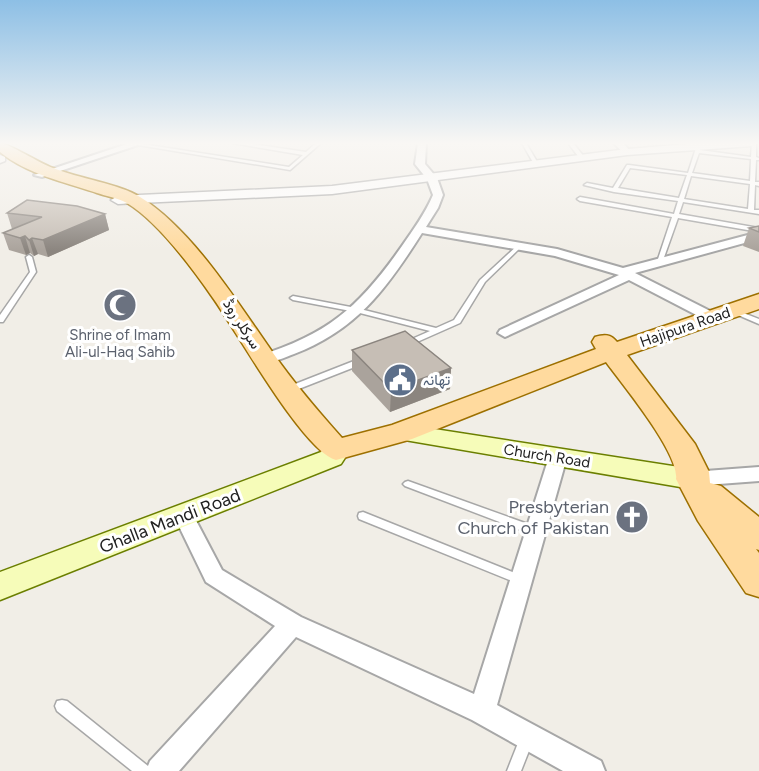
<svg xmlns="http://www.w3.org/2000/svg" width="759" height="771" font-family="Figtree,Vazirmatn,sans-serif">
  <rect width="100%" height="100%" fill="#f1eee7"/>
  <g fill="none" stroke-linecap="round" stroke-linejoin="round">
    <defs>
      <g id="service">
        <polygon points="136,143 289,167 303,155 232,143 245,143 306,152 316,143 321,143 290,170 138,145"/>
        <polygon points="522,143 526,143 539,165 539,166 535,166"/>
        <polygon points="568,143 573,143 585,158 585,160 581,160"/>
        <path d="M752,143H756V157L759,158V160H756L755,182H759V186L755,185L754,210H759V214L683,202L679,214L759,228V232L678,218L662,263H658L657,262L672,217L580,201L577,199L580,197L674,214L678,201L614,192L584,185L587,183L613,188L627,165H629L688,173L697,145L701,146L700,150L751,157ZM699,153L751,159L750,181L692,173ZM630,168L687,175L679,198L618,188ZM691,176L750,184L748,209L684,199Z"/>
        <polygon points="519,244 521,245 521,247 485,282 460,323 408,346 405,346 404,344 405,342 430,331 356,312 293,300 290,298 293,296 356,308 436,328 454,320 480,280"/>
        <polygon points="29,255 32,257 36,272 3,322 0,322 0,315 30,272 26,257"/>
        <polygon points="733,309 759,319 759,324 731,312 729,311"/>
        <polygon points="359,359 365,359 366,361 365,363 291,392 288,392 284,390 285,388"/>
        <polygon points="408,481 539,528 540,531 539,534 535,535 531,534 405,486 403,484 405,482"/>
        <polygon points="363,512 525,577 527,580 525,583 521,585 517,583 359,519 358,516 359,513"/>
        <polygon points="62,700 67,701 148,766 150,771 132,771 57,711 55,706 57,701"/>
        <polygon points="527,731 532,733 534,738 521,771 507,771 522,733"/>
      </g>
      <g id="minor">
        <polygon points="130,143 144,143 42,177 34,175"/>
        <path d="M418,143H426L425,164L437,178L443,195L438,208L426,227L557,249L623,268L759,232V239L635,273L718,315L720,318L718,321H708L629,280L505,337L498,333L500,330L619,275L555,256L422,233C387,288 357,330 294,354C283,358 270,365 258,362L256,359L258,356C329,334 360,306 402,246C413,230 425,214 433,195L427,179L415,164Z"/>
        <polygon points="614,143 623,143 631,152 624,154"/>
        <polygon points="558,451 565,453 567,457 497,705 601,761 605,771 563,771 472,720 296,637 179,771 146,771 150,761 275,626 206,582 174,516 177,511 184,508 191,511 222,570 301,617 474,694 549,457 551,453"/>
        <polygon points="759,467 759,481 692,486 685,484 682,479 685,474 692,472"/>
      </g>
      <g id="tertiary">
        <polygon points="700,143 757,143 752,146 627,155 332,194 118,204 111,200 118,196 332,186 627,149"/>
        <polygon points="0,155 5,157 5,161 0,163"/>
      </g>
      <g id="secondary">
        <polygon points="402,424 692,469 702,472 706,479 702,486 692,489 393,438 389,432 393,426"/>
        <polygon points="336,441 346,444 350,450 341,464 0,600 0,572 321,452 326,444"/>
      </g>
      <path id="primary" d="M0,143C8,143 41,164 53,168C77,178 120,184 140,197C193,230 237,302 273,353C294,383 318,411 342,438L392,425L596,349L592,342L595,337C604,334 611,334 617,342L759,294V309L627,355L695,444L709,472L710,483L721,486L759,517V550L756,549L759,553V597L746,593L698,521L676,479C680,454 623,385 606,362L412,439L336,460C303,451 236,330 213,298C193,269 157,221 127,203C118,198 106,196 97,193C64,182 27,174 0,152Z"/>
    </defs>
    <use href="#service" stroke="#a7a7a7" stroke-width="3"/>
    <use href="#minor" stroke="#a7a7a7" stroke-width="4"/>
    <use href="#tertiary" stroke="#a7a7a7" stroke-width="3"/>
    <use href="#secondary" stroke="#6b7f00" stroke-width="3"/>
    <use href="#primary" stroke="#9d7000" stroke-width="3"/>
    <use href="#service" fill="#fff" fill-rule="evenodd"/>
    <use href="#minor" fill="#fff" fill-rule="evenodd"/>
    <use href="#tertiary" fill="#fff" fill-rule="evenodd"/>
    <use href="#secondary" fill="#f6fcb9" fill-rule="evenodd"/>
    <use href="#primary" fill="#ffda9e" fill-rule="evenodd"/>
  </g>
  <g fill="#aaa39c">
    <polygon points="7,213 105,214 109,230 48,257 38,254 34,256 30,253 26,255 9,250 3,233 13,229 12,229"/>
    <polygon points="759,226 759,252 743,246 749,228"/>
    <polygon points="352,350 451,368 450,389 390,412 352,371"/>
  </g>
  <g fill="#8b857f">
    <polygon points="105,214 109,230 48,257 43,240"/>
    <polygon points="25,236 30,253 26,255 20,238"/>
    <polygon points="32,238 38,254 34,256 29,240"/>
    <polygon points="451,368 450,389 390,412 391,390"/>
  </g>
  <g fill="#c6beb5" stroke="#8b857f" stroke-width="1.5">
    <polygon points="27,200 77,206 105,214 43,240 32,238 29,240 25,236 20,238 3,233 42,217 7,213"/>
    <polygon points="759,226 759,232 749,228"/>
    <polygon points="405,331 451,368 391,390 352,350"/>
  </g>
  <linearGradient id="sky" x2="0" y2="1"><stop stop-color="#8dbfe5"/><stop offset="0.57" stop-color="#f9f7f4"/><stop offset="1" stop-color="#f9f7f4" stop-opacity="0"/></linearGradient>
  <rect width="759" height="251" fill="url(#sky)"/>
  <defs>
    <symbol id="mosque-disc" viewBox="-11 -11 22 22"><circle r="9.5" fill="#6b7280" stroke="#fff"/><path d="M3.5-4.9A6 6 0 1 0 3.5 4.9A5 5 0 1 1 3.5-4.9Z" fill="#fff"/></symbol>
    <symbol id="civic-disc" viewBox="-11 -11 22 22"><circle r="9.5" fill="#5c6f8a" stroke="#fff"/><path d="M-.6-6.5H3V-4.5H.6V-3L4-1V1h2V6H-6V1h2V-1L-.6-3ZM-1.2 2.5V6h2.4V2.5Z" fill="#fff"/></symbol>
    <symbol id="church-disc" viewBox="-11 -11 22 22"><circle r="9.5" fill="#6b7280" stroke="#fff"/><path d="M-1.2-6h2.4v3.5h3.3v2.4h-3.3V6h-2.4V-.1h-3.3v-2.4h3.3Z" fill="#fff"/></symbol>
  </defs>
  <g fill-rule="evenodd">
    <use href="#mosque-disc" x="101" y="286" width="38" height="38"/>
    <use href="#civic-disc" x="381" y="361" width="38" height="38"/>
    <use href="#church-disc" x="613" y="498" width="38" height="38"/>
  </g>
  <g text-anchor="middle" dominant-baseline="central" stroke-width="6" stroke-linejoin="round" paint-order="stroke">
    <g font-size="15" fill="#202020" stroke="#fff">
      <text transform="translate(242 324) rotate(57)">سرکلر روڈ</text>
      <text transform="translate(685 327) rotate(-19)">Hajipura Road</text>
      <text transform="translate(547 456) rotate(9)">Church Road</text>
    </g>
    <g font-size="15" fill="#5b616d" stroke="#fff">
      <text x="120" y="335">Shrine of Imam<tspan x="120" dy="17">Ali-ul-Haq Sahib</tspan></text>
    </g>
    <g font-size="15" fill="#4e5e75" stroke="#fff" text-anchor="start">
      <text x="423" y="380">تھانہ</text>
    </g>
    <g font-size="18" fill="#5b616d" stroke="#fff" text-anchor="end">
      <text x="609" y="507">Presbyterian<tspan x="609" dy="21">Church of Pakistan</tspan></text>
    </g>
    <g font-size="18" fill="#202020" stroke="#fff">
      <text transform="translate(170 521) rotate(-21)">Ghalla Mandi Road</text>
    </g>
  </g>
</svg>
